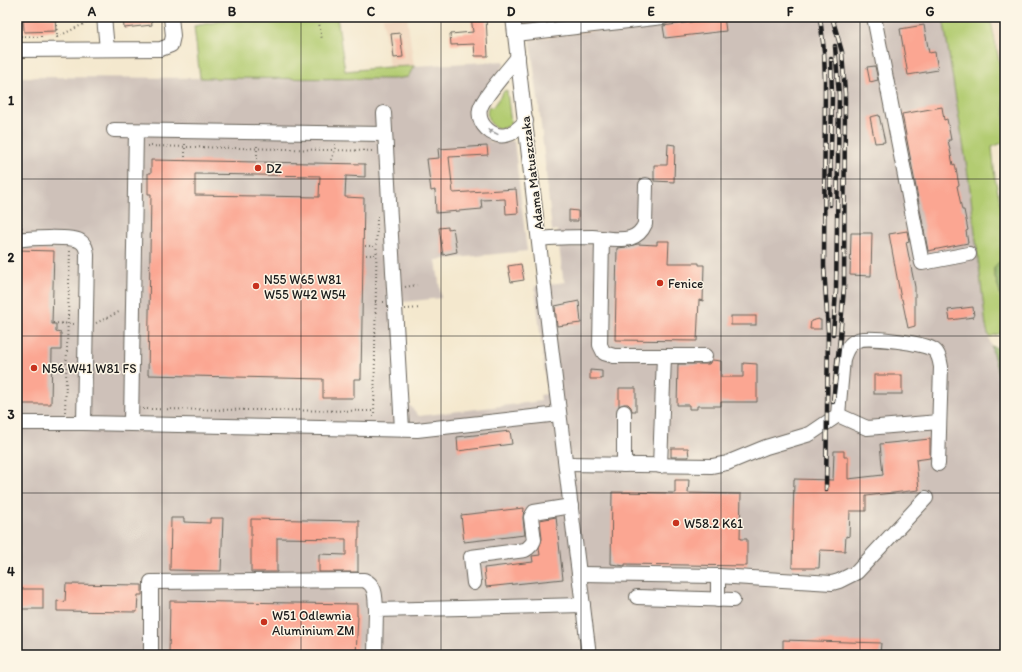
<svg xmlns="http://www.w3.org/2000/svg" width="1022" height="672" font-family="Itim,sans-serif">
  <rect width="100%" height="100%" fill="#fcf5e5"/>
  <filter id="ink" filterUnits="userSpaceOnUse"><feTurbulence type="fractalNoise" baseFrequency=".025" numOctaves="2"/><feDisplacementMap in="SourceGraphic" scale="8" xChannelSelector="R" yChannelSelector="G"/><feConvolveMatrix kernelMatrix="1 2 1 2 8 2 1 2 1" color-interpolation-filters="sRGB"/></filter>
  <filter id="wash" filterUnits="userSpaceOnUse"><feTurbulence type="fractalNoise" baseFrequency=".012" numOctaves="4" result="noise"/><feDisplacementMap in="SourceGraphic" scale="16" xChannelSelector="R" yChannelSelector="G"/><feGaussianBlur stdDeviation="0.9" result="paint"/><feColorMatrix in="noise" values="0 0 0 0 0 0 0 0 0 0 0 0 0 0 0 0 0 1.4 0 .05"/><feComposite in="paint" operator="in"/></filter>
  <g filter="url(#wash)">
    <rect width="100%" height="100%" fill="#f4e8ce"/>
    <g fill="#f0d5bc">
      <polygon points="383,17 407,17 414,66 389,67"/>
      <polygon points="528,17 689,17 530,40"/>
      <polygon points="990,17 1005,17 1005,89 995,37"/>
    </g>
    <polygon fill="#cec1b9" points="689,17 943,17 969,181 986,326 1005,400 1005,655 17,655 17,77 393,79 408,77 414,66 504,61 504,66 480,97 490,142 514,141 527,251 436,260 441,298 403,302 406,352 404,352 407,402 419,416 541,401 540,395 547,394 535,286 566,282 563,278 557,230 552,231 539,106 530,40"/>
    <g fill="#b3cc72" stroke="#687447">
      <polygon points="243,17 337,17 345,71 389,67 414,66 408,77 393,79 200,78 194,26"/>
      <polygon points="943,17 990,17 1005,89 1005,142 992,147 995,178 1004,219 1005,219 1005,263 999,262 994,267 994,273 1005,310 1005,332 989,337 986,326 969,181"/>
      <path d="M505,90L507,91L511,124C498,136 482,121 489,106L492,108Z"/>
    </g>
    <g fill="#8eb064" stroke="#556640">
      <polygon points="999,262 1005,263 1005,310 994,273 994,267"/>
      <polygon points="991,346 1002,349 1005,356 1005,400"/>
    </g>
    <g id="blocks">
      <g fill="#fba692" fill-rule="evenodd">
        <polygon points="23,17 55,17 56,31 24,32"/>
        <polygon points="123,17 151,17 152,25 124,28"/>
        <polygon points="471,17 486,17 488,56 475,56 474,44 451,45 450,34 473,32"/>
        <polygon points="724,17 726,31 665,38 663,26"/>
        <polygon points="924,25 929,53 935,52 938,70 908,75 900,29"/>
        <polygon points="400,33 403,57 394,58 391,34"/>
        <polygon points="875,66 878,80 870,82 867,67"/>
        <polygon points="942,107 944,120 947,119 951,140 948,140 953,165 955,164 959,185 957,186 962,210 964,210 968,230 966,231 968,243 928,251 902,114"/>
        <polygon points="879,115 885,142 875,143 870,117"/>
        <polygon points="668,144 675,145 674,182 654,181 654,165 667,165"/>
        <polygon points="487,146 488,155 449,157 453,193 516,189 518,213 506,214 505,199 481,200 482,209 436,213 435,190 431,191 427,159 439,158 438,149"/>
        <path d="M151,160L365,164V177L346,176L345,197L364,198L361,379H354V398H323V379L148,375L151,194H148V173H151ZM195,174L320,176L319,197L195,195Z"/>
        <polygon points="569,210 578,211 578,221 569,221"/>
        <polygon points="448,227 448,229 453,228 457,252 443,255 439,228"/>
        <polygon points="907,231 909,241 906,242 915,287 915,326 908,328 902,299 901,299 889,234"/>
        <polygon points="851,233 872,233 871,276 850,275"/>
        <polygon points="657,241 669,241 668,263 699,263 699,265 704,265 703,301 699,300 697,341 615,340 617,248 627,247 637,244 657,245"/>
        <polygon points="17,250 54,251 52,324 56,324 56,332 61,333 61,350 52,350 51,404 17,404"/>
        <polygon points="521,264 524,280 511,282 508,266"/>
        <polygon points="579,301 581,323 557,326 555,306"/>
        <polygon points="973,307 974,317 950,320 948,310"/>
        <rect x="731" y="316" width="25" height="9"/>
        <polygon points="819,319 819,320 821,320 821,329 810,329 811,321"/>
        <polygon points="712,360 721,361 721,377 743,377 743,363 757,364 757,402 721,402 721,406 697,406 697,409 689,409 689,405 677,405 678,364 709,364"/>
        <polygon points="590,370 602,371 602,379 590,379"/>
        <rect x="874" y="375" width="28" height="19"/>
        <polygon points="619,388 636,388 636,411 632,411 631,407 628,404 624,404 619,406"/>
        <polygon points="510,431 512,444 458,451 457,437"/>
        <polygon points="930,439 930,458 916,460 919,490 866,496 866,511 850,511 849,537 846,536 845,551 820,550 819,568 792,568 794,479 833,480 834,451 844,451 844,457 848,457 848,479 883,475 880,444"/>
        <polygon points="671,448 688,448 689,457 671,457"/>
        <polygon points="675,480 689,480 688,493 741,494 740,539 747,539 747,566 625,564 625,566 611,564 612,492 675,493"/>
        <polygon points="524,508 523,518 525,535 464,542 461,515"/>
        <polygon points="556,517 563,579 486,587 484,568 533,562 532,556 540,555 539,548 542,539 540,520"/>
        <polygon points="171,518 184,518 184,522 210,523 210,518 223,518 221,571 170,570"/>
        <polygon points="251,519 359,521 359,539 358,539 358,572 319,572 319,554 346,555 346,539 277,538 277,572 251,572"/>
        <polygon points="66,584 142,585 142,595 138,595 137,612 57,611 57,601 65,602"/>
        <rect x="17" y="589" width="26" height="20"/>
        <polygon points="170,601 357,604 357,616 358,616 356,655 169,655"/>
        <polygon points="783,640 881,643 880,655 793,655 793,654 783,653"/>
      </g>
    </g>
  </g>
  <g filter="url(#ink)">
    <use href="#blocks" fill-opacity="0" stroke="#68635a" stroke-width="1"/>
    <g fill="none" stroke-linecap="round" stroke-linejoin="round">
      <defs>
        <g id="minor">
          <polyline points="104,17 107,49"/>
          <polyline points="513,17 549,330 589,655"/>
          <polyline points="874,17 922,263 969,254"/>
          <polyline points="515,34 663,17"/>
          <polyline points="17,50 161,49 171,45 173,36 171,17"/>
          <path d="M518,57C509,69 483,97 480,109C477,124 492,138 506,135C515,133 520,127 526,121"/>
          <polyline points="384,113 402,429"/>
          <polyline points="114,130 384,134"/>
          <polyline points="602,238 600,345 604,353 614,356 705,356"/>
          <path d="M539,239C557,237 574,237 592,237C604,238 619,241 630,238C637,236 642,231 645,224L646,185"/>
          <path d="M17,240C29,238 71,236 80,241C85,244 87,250 87,255L84,423L417,430L559,414"/>
          <polyline points="624,412 624,465"/>
          <polyline points="838,415 867,428 939,422"/>
          <polyline points="17,423 84,423"/>
          <polyline points="131,423 136,131"/>
          <path d="M566,464L712,466L727,463L766,447L810,434L838,415L843,359C846,350 849,343 858,340C868,336 926,343 934,350C939,354 940,361 941,367L938,464"/>
          <polyline points="660,466 664,356"/>
          <polyline points="580,574 718,576 832,583 839,581 857,572 926,498"/>
          <polyline points="474,583 471,557 525,550 528,548 532,544 534,540 531,517 534,512 571,506"/>
          <polyline points="637,597 733,600"/>
          <polyline points="718,600 718,576"/>
          <path d="M151,655V582L364,580C377,585 375,599 376,610"/>
          <polyline points="375,655 376,610 583,605"/>
        </g>
      </defs>
      <use href="#minor" stroke="#68635a" stroke-width="16"/>
      <g stroke="#68635a" stroke-width="2" stroke-dasharray="1 3" stroke-linecap="butt">
        <polyline points="56,17 57,37 94,19"/>
        <polyline points="318,17 322,40"/>
        <polyline points="17,36 40,37"/>
        <polyline points="41,37 41,31"/>
        <polyline points="147,146 374,151"/>
        <polyline points="257,159 257,143"/>
        <polyline points="331,160 335,150 335,144"/>
        <polyline points="185,161 185,142"/>
        <polyline points="21,223 22,229"/>
        <polyline points="365,246 377,246"/>
        <polyline points="366,255 377,255"/>
        <polyline points="405,287 417,285"/>
        <polyline points="375,302 384,302"/>
        <polyline points="405,309 420,308"/>
        <polyline points="53,323 74,324"/>
        <polyline points="96,323 121,311"/>
        <polyline points="143,409 374,411"/>
        <polyline points="65,412 70,251"/>
        <polyline points="374,417 377,216"/>
      </g>
      <use href="#minor" stroke="#fff" stroke-width="14"/>
      <defs>
        <g id="rail">
          <polyline points="820,17 824,51 825,80 824,266 828,331 826,490"/>
          <polyline points="832,17 842,52 845,94 844,287 840,338 833,402"/>
          <polyline points="830,205 832,95 831,59"/>
          <polyline points="833,334 836,291 839,95 835,46"/>
        </g>
      </defs>
      <use href="#rail" stroke="#1c1c1c" stroke-width="4.5"/>
      <use href="#rail" stroke="#fcf5e5" stroke-width="3" stroke-dasharray="9" stroke-linecap="butt"/>
    </g>
    <defs><path id="oneway-solid" d="M-6-.8H1V-3.2L6.5 0L1 3.2V.8H-6Z"/></defs>
    <use fill="#999" href="#oneway-solid" transform="translate(493 132) rotate(-154)"/>
  </g>
  <path fill="none" stroke="#1c1c1c" stroke-width="1" stroke-opacity="0.55" d="M162,17V655M301,17V655M441,17V655M581,17V655M721,17V655M860,17V655M17,179H1005M17,336H1005M17,493H1005"/>
  <g fill="#c8321e" stroke="#fcf5e5" stroke-width="1.5">
    <circle cx="258" cy="168" r="4"/>
    <circle cx="660" cy="283" r="4"/>
    <circle cx="256" cy="286" r="4"/>
    <circle cx="34" cy="368" r="4"/>
    <circle cx="676" cy="523" r="4"/>
    <circle cx="264" cy="622" r="4"/>
  </g>
  <g text-anchor="middle" dominant-baseline="central" stroke-width="3" stroke-linejoin="round" paint-order="stroke">
    <g font-size="13" fill="#1c1c1c" stroke="#fcf5e5" text-anchor="start">
      <text x="266" y="168">DZ</text>
      <text x="264" y="279">N55 W65 W81<tspan x="264" dy="15">W55 W42 W54</tspan></text>
      <text x="668" y="283">Fenice</text>
      <text x="42" y="368">N56 W41 W81 FS</text>
      <text x="684" y="523">W58.2 K61</text>
      <text x="272" y="615">W51 Odlewnia<tspan x="272" dy="15">Aluminium ZM</tspan></text>
    </g>
    <g font-size="13" fill="#1c1c1c" stroke="#fcf5e5">
      <text transform="translate(532 173) rotate(-97)">Adama Matuszczaka</text>
    </g>
  </g>
  <rect width="1022" height="672" fill="none" stroke="#fcf5e5" stroke-width="44"/>
  <rect x="22" y="22" width="978" height="628" fill="none" stroke="#1c1c1c" stroke-width="1.5"/>
  <g font-size="13" text-anchor="middle" font-weight="bold" fill="#1c1c1c">
    <text x="92" y="16">A</text>
    <text x="232" y="16">B</text>
    <text x="371" y="16">C</text>
    <text x="511" y="16">D</text>
    <text x="651" y="16">E</text>
    <text x="790" y="16">F</text>
    <text x="930" y="16">G</text>
    <text x="11" y="105">1</text>
    <text x="11" y="262">2</text>
    <text x="11" y="419">3</text>
    <text x="11" y="576">4</text>
  </g>
</svg>
